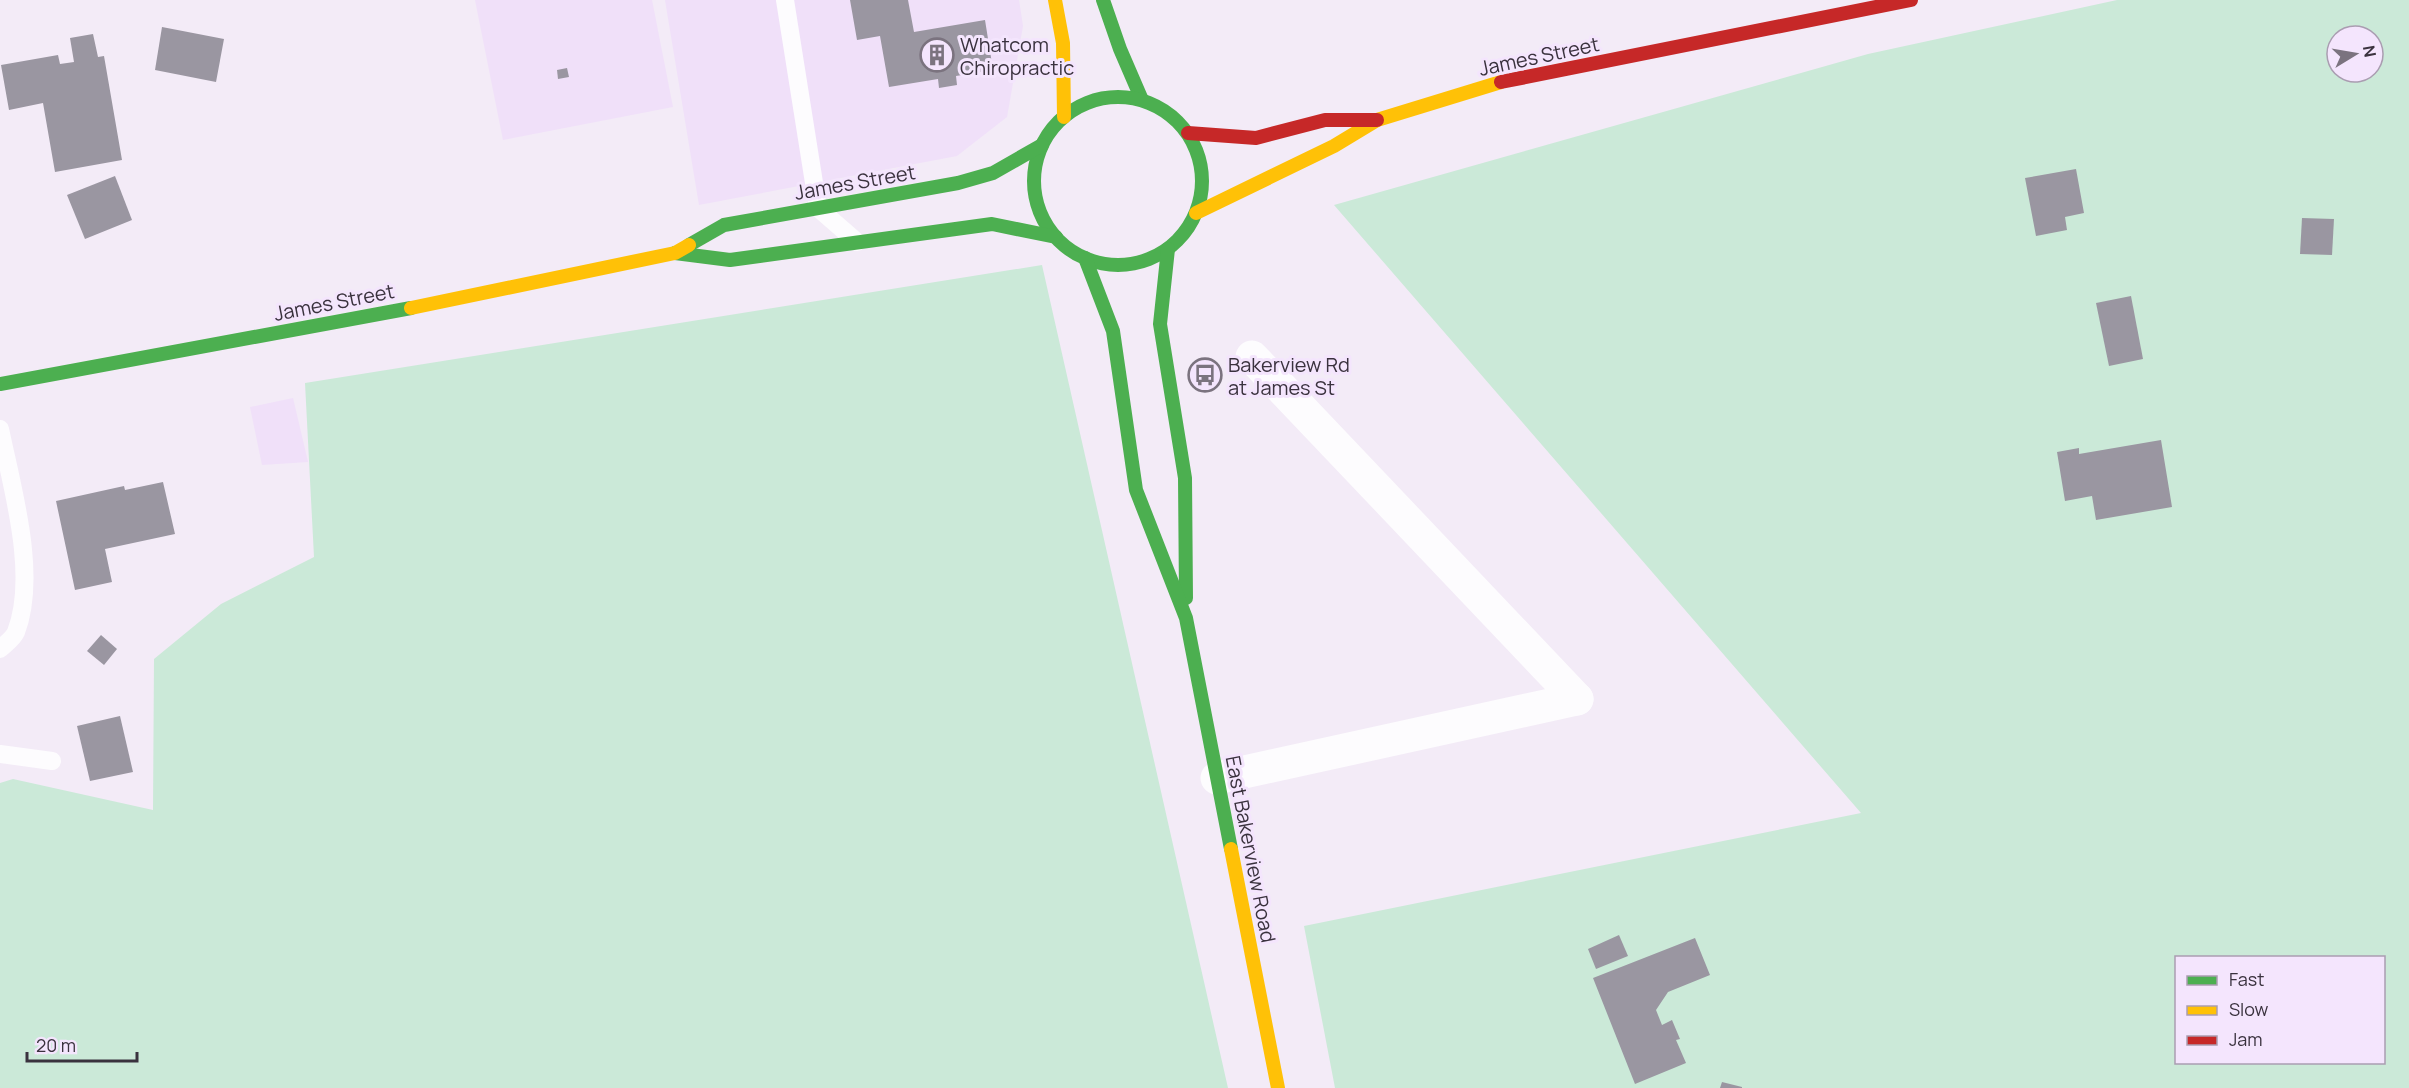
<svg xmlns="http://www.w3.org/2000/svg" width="2409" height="1088" font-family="Manrope,sans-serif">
  <rect width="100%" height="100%" fill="#f3ebf7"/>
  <g fill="#f0e0f9">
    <polygon points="475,0 652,0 673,107 503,140"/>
    <polygon points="665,0 1019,0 1023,26 1007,117 957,156 699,205"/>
    <polygon points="293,398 308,462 262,465 250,407"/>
  </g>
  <g fill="#cbe9d8" fill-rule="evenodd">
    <path d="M2117,0H2409V1088H1335L1304,926L1861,813L1334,205L1868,54ZM2337,36H2373V72H2337ZM2176,958H2384V1062H2176Z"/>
    <polygon points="1042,265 1228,1088 0,1088 0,783 13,779 153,810 154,659 221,604 314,557 305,383"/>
  </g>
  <g fill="#9a96a1">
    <polygon points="850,0 908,0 914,32 985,20 993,70 956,76 957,85 939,88 938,79 889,87 880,36 857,40"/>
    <polygon points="162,27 224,39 216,82 155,70"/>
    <polygon points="93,34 98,57 104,56 122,160 55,172 43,103 9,110 1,65 58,55 60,64 74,62 70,38"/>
    <polygon points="567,68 569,77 558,79 557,70"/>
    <polygon points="2076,169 2084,213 2065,217 2067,230 2036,236 2025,178"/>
    <polygon points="115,176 132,220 85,239 67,195"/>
    <polygon points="2302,218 2334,219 2332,255 2300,254"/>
    <polygon points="2131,296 2143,359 2109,366 2096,303"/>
    <polygon points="2161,440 2172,507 2096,520 2092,496 2065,501 2057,452 2079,448 2079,454"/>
    <polygon points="163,482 175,534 105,549 112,582 75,590 56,501 124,486 125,490"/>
    <polygon points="101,635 117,649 104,665 87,651"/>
    <polygon points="120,716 133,772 90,781 77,726"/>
    <polygon points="1619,935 1628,956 1596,969 1588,949"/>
    <polygon points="1695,938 1710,975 1668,992 1656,1010 1662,1025 1672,1020 1680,1039 1676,1040 1686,1063 1635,1084 1593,978"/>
    <polygon points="1722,1082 1742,1087 1742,1088 1720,1088"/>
  </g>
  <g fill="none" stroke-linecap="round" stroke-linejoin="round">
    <g stroke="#fdfcfe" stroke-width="18">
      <polyline points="785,0 818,208 857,242"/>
      <path d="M0,429C12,487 38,575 16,632C13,639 5,644 0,649"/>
      <polyline points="0,754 52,761"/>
    </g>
    <g stroke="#fdfcfe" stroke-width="33">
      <polyline points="1252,357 1577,699"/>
      <polyline points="1217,778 1577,699"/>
    </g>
    <g stroke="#4caf50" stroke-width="14">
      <polyline points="1103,0 1120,49 1142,100"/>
      <circle cx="1118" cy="181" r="84"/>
      <polyline points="689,245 724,225 958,183 993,173 1042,145"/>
      <polyline points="1168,249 1160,324 1185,478 1186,598"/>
      <polyline points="675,253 730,260 992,224 1056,237"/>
      <polyline points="1085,258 1113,331 1136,490 1186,618 1231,849"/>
      <polyline points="0,384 411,308"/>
    </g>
    <g stroke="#ffc107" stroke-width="14">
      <polyline points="1055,0 1063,43 1064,117"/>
      <polyline points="1196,213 1334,146 1377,120 1501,82"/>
      <polyline points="411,308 675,253 689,245"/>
      <polyline points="1231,849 1278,1088"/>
    </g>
    <g stroke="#c62828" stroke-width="14">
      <polyline points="1501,82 1911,0"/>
      <polyline points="1188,133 1256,138 1325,120 1377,120"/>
    </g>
  </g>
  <defs>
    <symbol id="building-ring" viewBox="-11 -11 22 22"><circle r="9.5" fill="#f4e5fd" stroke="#7b737f" stroke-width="1.5"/><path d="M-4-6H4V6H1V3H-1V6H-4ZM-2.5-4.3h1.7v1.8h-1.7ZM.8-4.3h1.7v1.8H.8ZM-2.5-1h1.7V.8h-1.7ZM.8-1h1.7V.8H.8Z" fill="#7b737f"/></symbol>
    <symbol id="bus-ring" viewBox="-11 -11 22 22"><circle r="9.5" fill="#f4e5fd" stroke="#7b737f" stroke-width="1.5"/><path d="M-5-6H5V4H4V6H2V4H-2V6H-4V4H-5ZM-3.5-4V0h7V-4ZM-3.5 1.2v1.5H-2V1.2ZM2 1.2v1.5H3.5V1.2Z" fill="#7b737f"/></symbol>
  </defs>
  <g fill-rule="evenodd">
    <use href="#building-ring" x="918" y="36" width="38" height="38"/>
    <use href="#bus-ring" x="1186" y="356" width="38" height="38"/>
  </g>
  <g text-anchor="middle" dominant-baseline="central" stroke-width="6" stroke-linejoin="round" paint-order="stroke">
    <g font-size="20" fill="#3a323e" stroke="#f4e5fd" text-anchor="start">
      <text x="960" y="44">Whatcom<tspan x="960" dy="23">Chiropractic</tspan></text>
      <text x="1228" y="364">Bakerview Rd<tspan x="1228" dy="23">at James St</tspan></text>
    </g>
    <g font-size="20" fill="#3a323e" stroke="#f4e5fd">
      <text transform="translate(1539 56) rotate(-12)">James Street</text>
      <text transform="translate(855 182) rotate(-10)">James Street</text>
      <text transform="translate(334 302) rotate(-11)">James Street</text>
      <text transform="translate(1251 849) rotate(79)">East Bakerview Road</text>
    </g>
  </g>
  <rect x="2175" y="956" width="210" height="108" fill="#f4e5fd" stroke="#aa9db1" stroke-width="1.5"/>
  <rect x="2187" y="976" width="30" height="9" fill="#4caf50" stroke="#aa9db1" stroke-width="1.5"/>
  <text x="2229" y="986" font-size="18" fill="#3a323e">Fast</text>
  <rect x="2187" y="1006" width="30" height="9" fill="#ffc107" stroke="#aa9db1" stroke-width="1.5"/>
  <text x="2229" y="1016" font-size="18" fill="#3a323e">Slow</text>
  <rect x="2187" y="1036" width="30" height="9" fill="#c62828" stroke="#aa9db1" stroke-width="1.5"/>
  <text x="2229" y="1046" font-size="18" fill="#3a323e">Jam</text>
  <g transform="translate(2355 54) rotate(79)"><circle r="28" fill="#f4e5fd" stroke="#aa9db1" stroke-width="1.5"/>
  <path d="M0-4.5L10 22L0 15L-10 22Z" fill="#7b737f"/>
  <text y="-9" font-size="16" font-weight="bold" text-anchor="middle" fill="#3a323e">N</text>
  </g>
  <path d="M27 1052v9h110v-9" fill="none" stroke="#3a323e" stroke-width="3"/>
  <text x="36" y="1052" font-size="18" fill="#3a323e" stroke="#f4e5fd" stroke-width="4.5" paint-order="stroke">20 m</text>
</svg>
